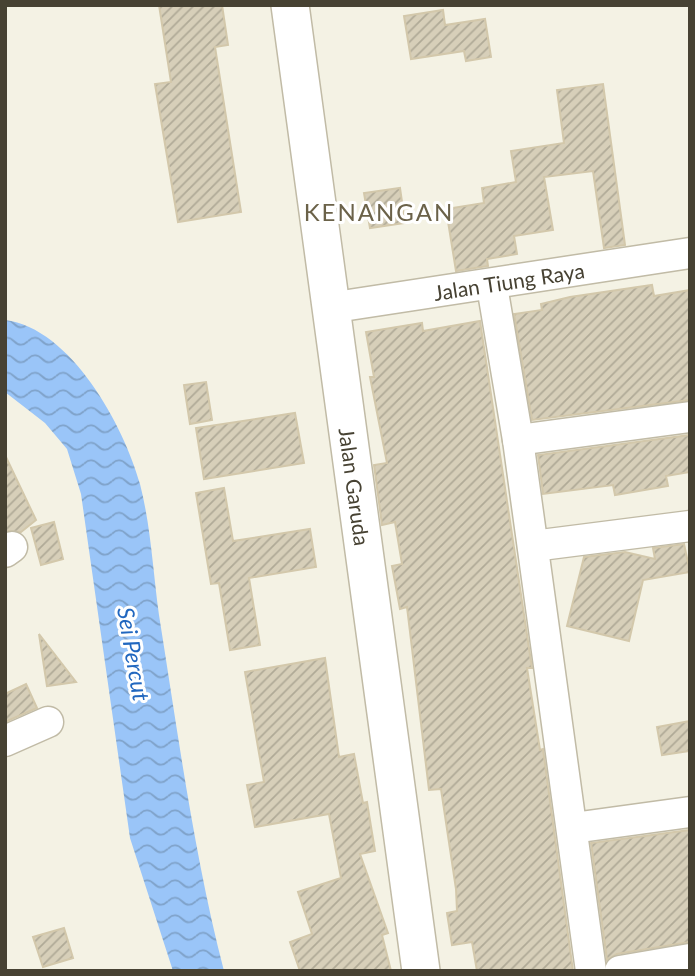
<svg xmlns="http://www.w3.org/2000/svg" width="695" height="976" font-family="Lato,sans-serif">
  <defs>
    <pattern id="water-waves" width="16" height="10" patternUnits="userSpaceOnUse" patternTransform="scale(1.75)"><rect width="16" height="10" fill="#9ac5f8"/><path d="M0 5q4-4 8 0t8 0" fill="none" stroke="#7fa2c9"/></pattern>
    <pattern id="building-hatch" width="6" height="6" patternUnits="userSpaceOnUse" patternTransform="scale(1.75)"><rect width="6" height="6" fill="#d7cfb9"/><path d="M-1 1l2-2M0 6l6-6M5 7l2-2" fill="none" stroke="#b0aa97"/></pattern>
  </defs>
  <rect width="100%" height="100%" fill="#f4f2e4"/>
  <path fill="url(#water-waves)" d="M5,320C71,328 124,426 140,484C151,527 153,572 159,615C178,734 194,855 224,971H173L130,838L81,494L67,449L45,423L5,392Z"/>
  <g fill="url(#building-hatch)" stroke="#d3c8ab" stroke-width="2">
    <polygon points="159,5 222,5 228,45 215,47 241,212 178,222 155,84 171,82"/>
    <polygon points="443,10 445,25 485,19 491,57 466,61 464,51 411,59 404,16"/>
    <polygon points="603,84 625,245 604,248 593,171 544,177 553,230 514,236 517,254 487,259 488,266 456,271 446,209 484,203 482,188 516,182 511,151 564,143 557,90"/>
    <polygon points="400,188 405,223 370,228 364,193"/>
    <polygon points="652,285 654,296 690,290 690,400 532,420 514,314 542,310 541,304 570,297"/>
    <polygon points="480,321 532,668 527,668 540,750 543,749 573,971 477,971 472,942 452,945 447,913 457,911 456,889 441,789 429,790 407,607 400,609 392,566 402,564 395,522 382,525 374,465 387,463 370,377 374,377 366,332 422,323 423,331"/>
    <polygon points="206,382 212,420 190,424 184,385"/>
    <polygon points="295,413 304,463 204,479 196,428"/>
    <polygon points="690,435 690,472 666,476 668,486 615,495 613,485 543,494 538,455"/>
    <polygon points="5,455 36,520 21,532 5,531"/>
    <polygon points="224,488 233,541 310,529 316,567 249,578 260,645 230,650 219,583 211,584 196,493"/>
    <polygon points="54,522 63,559 41,565 31,528"/>
    <polygon points="684,544 690,572 643,580 629,641 567,626 584,557 625,552 655,559 653,548"/>
    <polygon points="39,634 76,682 47,686"/>
    <polygon points="325,658 339,757 354,754 363,803 367,802 375,851 360,854 388,933 382,935 391,971 300,971 290,942 312,934 298,892 341,878 329,814 255,827 247,785 264,782 245,672"/>
    <polygon points="26,684 37,708 5,722 5,694"/>
    <polygon points="690,721 690,751 662,755 657,727"/>
    <polygon points="690,830 690,942 617,954 607,960 591,843"/>
    <polygon points="64,928 73,958 43,967 33,937"/>
  </g>
  <g fill="none" stroke-linecap="round" stroke-linejoin="round">
    <defs>
      <g id="minor">
        <polyline points="492,286 518,440 591,971"/>
        <path id="s1" d="M329,308L690,253"/>
        <polyline points="518,440 690,417"/>
        <polyline points="533,546 690,526"/>
        <polyline points="5,552 12,547"/>
        <polyline points="5,741 48,722"/>
        <polyline points="573,828 690,812"/>
        <polyline points="620,971 690,959"/>
      </g>
      <g id="tertiary">
        <path id="s2" d="M290,5L421,971"/>
      </g>
    </defs>
    <use href="#minor" stroke="#c1bba6" stroke-width="33"/>
    <use href="#tertiary" stroke="#c1bba6" stroke-width="40"/>
    <use href="#minor" stroke="#fff" stroke-width="30"/>
    <use href="#tertiary" stroke="#fff" stroke-width="37"/>
  </g>
  <g text-anchor="middle" dominant-baseline="central" stroke-width="6" stroke-linejoin="round" paint-order="stroke">
    <g font-size="21" fill="#474233" stroke="#fff">
      <text stroke="none"><textPath href="#s1" startOffset="182">Jalan Tiung Raya</textPath></text>
      <text stroke="none"><textPath href="#s2" startOffset="486">Jalan Garuda</textPath></text>
    </g>
    <g font-size="23" font-style="italic" fill="#2167bf" stroke="#fff">
      <text transform="translate(134 654) rotate(80)">Sei Percut</text>
    </g>
    <g font-size="24" letter-spacing="2" fill="#6b6249" stroke="#fff">
      <text x="379" y="211">KENANGAN</text>
    </g>
  </g>
  <rect width="695" height="976" fill="none" stroke="#474233" stroke-width="14"/>
</svg>
